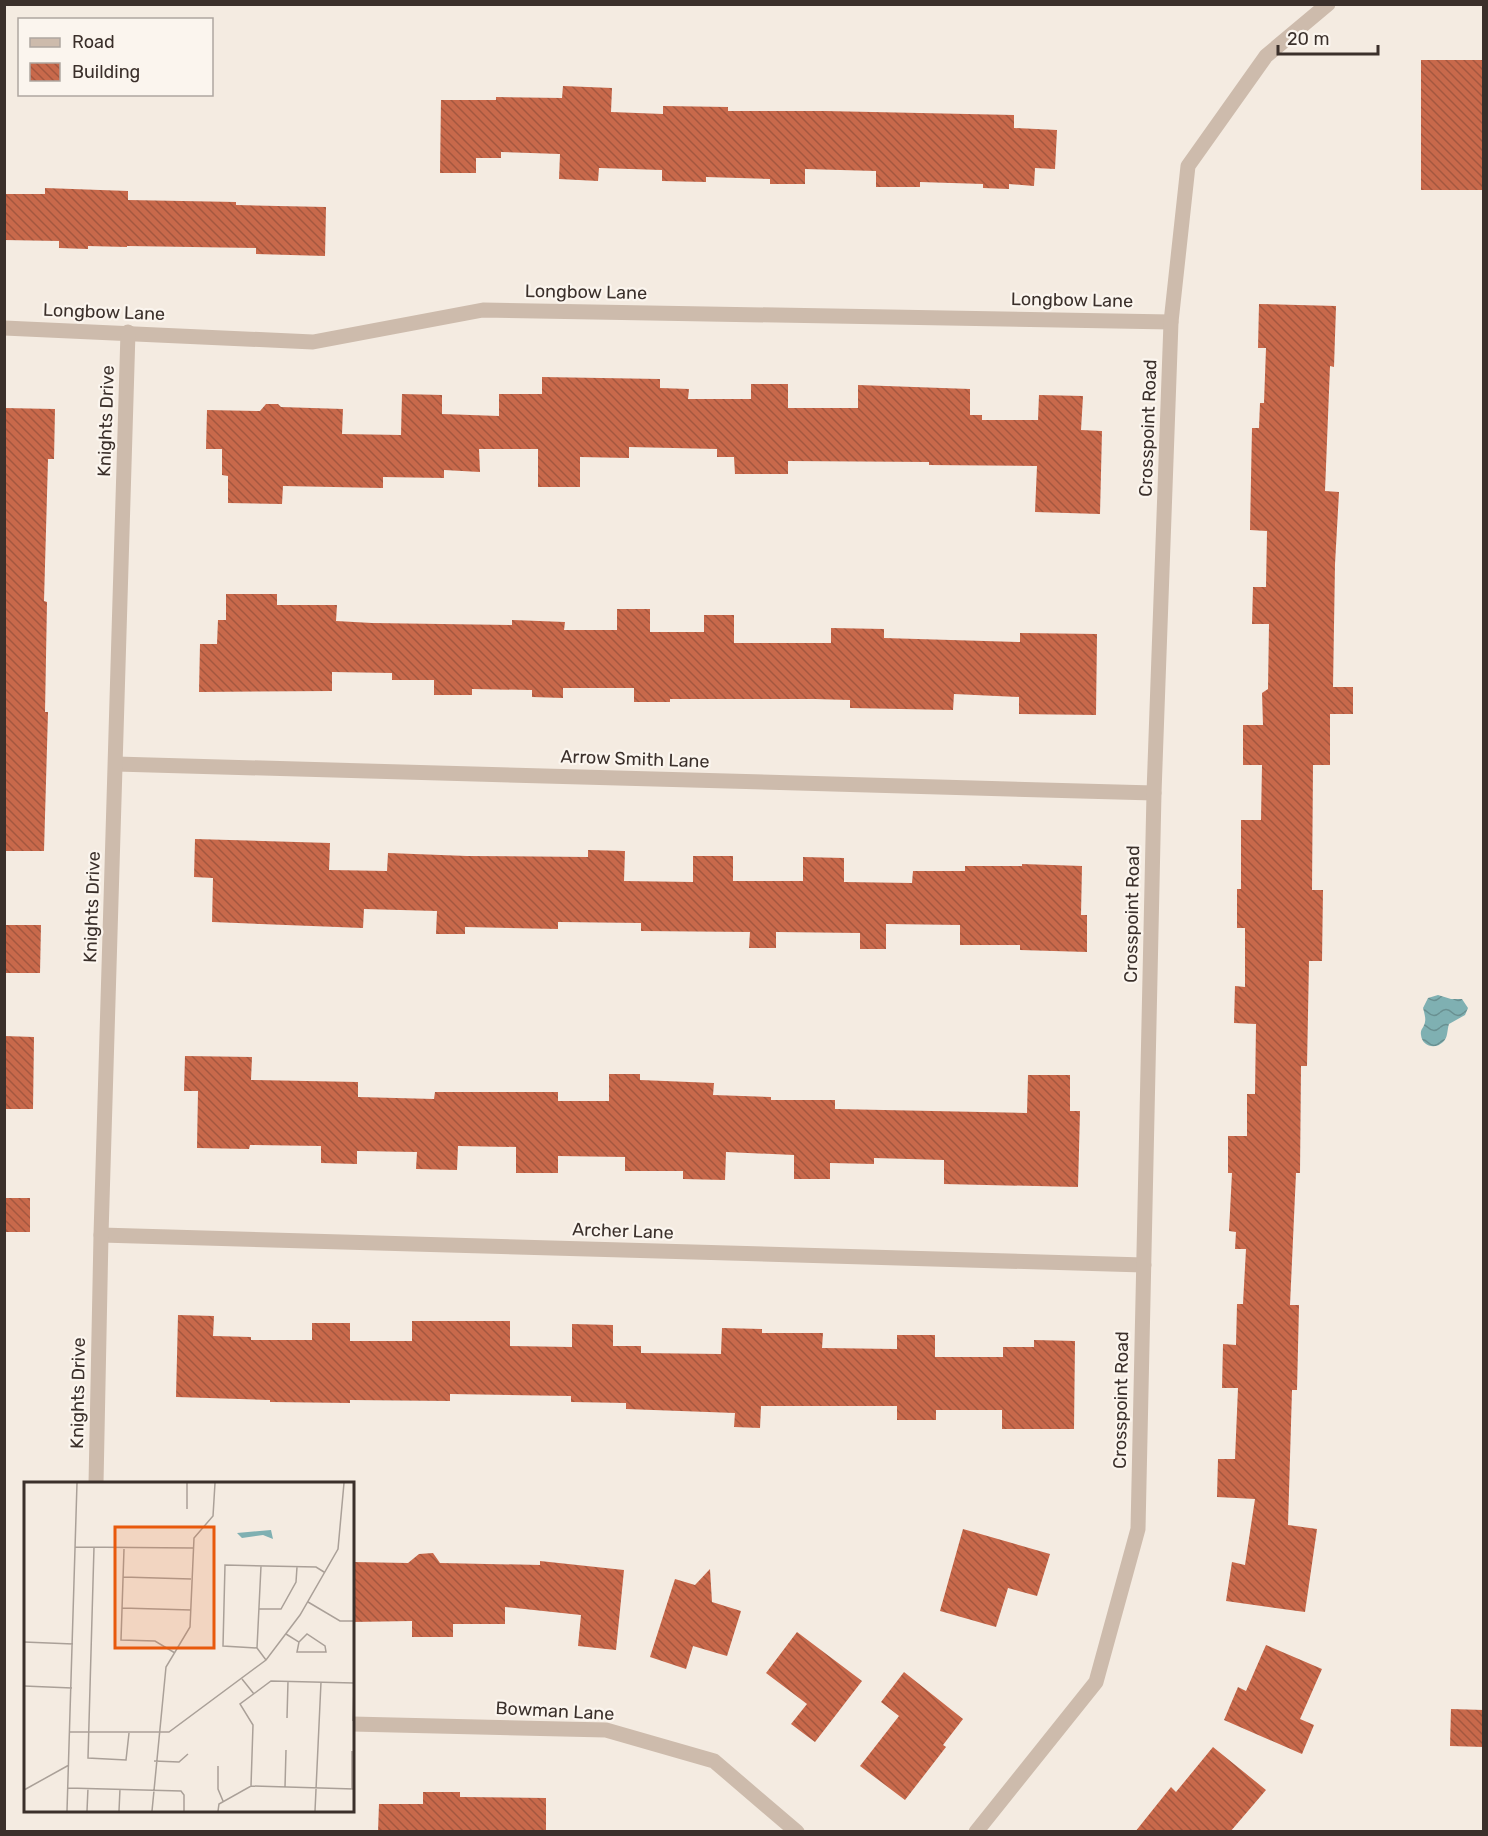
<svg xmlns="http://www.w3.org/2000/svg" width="1488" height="1836" font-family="Rubik,sans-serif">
  <defs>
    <pattern id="water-waves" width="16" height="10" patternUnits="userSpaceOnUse" patternTransform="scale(1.5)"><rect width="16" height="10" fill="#7fb0b2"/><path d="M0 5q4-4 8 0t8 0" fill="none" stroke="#699091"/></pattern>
    <pattern id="building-back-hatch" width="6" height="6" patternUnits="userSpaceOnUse" patternTransform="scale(1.5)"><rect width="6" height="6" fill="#c8694b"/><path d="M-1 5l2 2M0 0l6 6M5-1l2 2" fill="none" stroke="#a4573f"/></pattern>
  </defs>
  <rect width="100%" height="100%" fill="#f4ebe1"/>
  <path fill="url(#water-waves)" d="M1438,995L1451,999H1462L1468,1008L1465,1015L1449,1024C1447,1030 1448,1038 1443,1042C1435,1050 1422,1046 1421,1035C1420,1029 1424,1028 1425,1022C1426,1018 1424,1012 1423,1008L1428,998Z"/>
  <g fill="url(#building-back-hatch)">
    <rect x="1421" y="60" width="63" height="130"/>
    <polygon points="563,86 612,88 611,112 663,114 663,106 728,107 728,111 825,111 1014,115 1014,128 1057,130 1055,169 1035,168 1034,186 1009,184 1009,189 983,188 983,184 920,182 920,187 876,187 876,171 805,169 805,184 770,184 770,179 706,177 706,182 662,181 662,170 599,168 598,181 559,179 560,154 501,152 501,158 476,158 476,173 440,173 441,100 496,100 496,97 562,98"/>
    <polygon points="45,188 128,191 128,200 236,202 236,205 326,207 325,256 256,254 256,248 127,246 127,247 88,246 88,249 59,248 59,241 4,240 4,194 45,194"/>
    <polygon points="1259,304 1336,306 1334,367 1330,366 1325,491 1339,492 1335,564 1333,687 1353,687 1353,714 1330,714 1330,765 1313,765 1312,890 1323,890 1322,961 1309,961 1307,1066 1301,1066 1300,1173 1296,1173 1290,1305 1299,1305 1297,1390 1292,1390 1288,1525 1317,1529 1305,1612 1226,1601 1232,1562 1245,1565 1255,1499 1217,1497 1218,1459 1235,1459 1238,1388 1222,1388 1223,1344 1236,1345 1237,1304 1243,1304 1246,1249 1235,1249 1236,1232 1229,1231 1232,1173 1228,1173 1228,1136 1247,1136 1247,1094 1255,1094 1256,1024 1234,1023 1235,986 1245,987 1245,928 1237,928 1237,889 1241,889 1241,820 1261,820 1262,765 1243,765 1243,725 1263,725 1262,693 1268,689 1269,624 1252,624 1253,587 1266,587 1267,531 1250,530 1252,428 1259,428 1260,403 1264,403 1266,348 1258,348"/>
    <polygon points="542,377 660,379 660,388 689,389 688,399 751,399 751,384 788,384 788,408 858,408 858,385 970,389 970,415 982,415 982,420 1038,420 1039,395 1083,396 1081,430 1102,431 1100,514 1035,512 1037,466 929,465 929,462 788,461 788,474 735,474 734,457 717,457 717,449 629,447 629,458 580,457 580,487 538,487 538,449 479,449 480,472 444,470 444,478 383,477 383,488 283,486 282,504 228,503 228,476 222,475 222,449 206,449 207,410 260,411 266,404 278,404 281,407 343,409 342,434 401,435 402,394 442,395 442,414 499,416 499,394 542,394"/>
    <polygon points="4,408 55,409 54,459 48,459 44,601 47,602 45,712 48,712 44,851 4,851"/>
    <polygon points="226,594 277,594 277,605 337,605 336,621 372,623 512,625 512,620 565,622 564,630 617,630 617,609 650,609 650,632 704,632 704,615 734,615 734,643 831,643 831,628 884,629 884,638 1020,642 1020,633 1097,634 1096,715 1019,714 1019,697 954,694 953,710 850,708 850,700 815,699 670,699 670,702 634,702 634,688 563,688 563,698 532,697 532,690 472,689 472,695 434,695 434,680 392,680 392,673 332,672 332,691 199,692 200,644 217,644 218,620 226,620"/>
    <polygon points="195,839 330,843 329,870 387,871 388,853 467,856 588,857 588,850 625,851 624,881 693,882 693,856 733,856 733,881 803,881 803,857 844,858 844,882 912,883 913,871 965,871 965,866 1022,866 1022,864 1082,866 1081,915 1087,915 1087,952 1020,950 1020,945 960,945 960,925 886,924 886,949 860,949 860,933 776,932 776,948 749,948 750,932 641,931 641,923 558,922 558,929 465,927 465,934 436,934 437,911 364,909 363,928 212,922 213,878 194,877"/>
    <polygon points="4,925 41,925 40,973 4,973"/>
    <polygon points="4,1036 34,1037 33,1109 4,1109"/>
    <polygon points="185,1056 252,1057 251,1080 358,1082 358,1097 434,1099 435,1092 558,1092 558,1101 609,1101 609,1074 640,1074 640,1080 714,1083 713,1095 771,1097 771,1100 835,1100 835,1109 1027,1113 1028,1075 1070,1075 1070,1111 1080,1111 1078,1187 944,1184 944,1160 874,1158 874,1164 830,1163 830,1179 794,1179 794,1155 726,1152 725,1180 683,1179 683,1171 625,1171 625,1157 558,1156 558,1173 516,1173 516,1147 458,1146 457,1170 416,1169 417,1152 357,1151 357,1164 321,1163 321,1146 250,1145 249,1149 197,1148 198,1091 184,1091"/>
    <rect x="4" y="1198" width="26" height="34"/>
    <polygon points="178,1315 214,1316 213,1336 251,1337 251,1340 312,1340 312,1323 350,1323 350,1341 412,1341 412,1321 510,1321 510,1346 572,1347 572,1324 613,1325 613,1346 641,1346 641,1353 721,1354 722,1328 762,1329 762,1333 823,1333 822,1348 897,1349 897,1335 935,1335 935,1357 1003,1357 1003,1347 1034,1347 1034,1340 1075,1341 1074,1429 1002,1429 1002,1410 936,1410 936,1420 897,1420 897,1406 761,1406 760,1428 734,1427 735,1413 626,1409 626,1403 571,1402 571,1396 450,1394 450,1401 350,1400 350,1403 270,1402 270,1400 176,1397"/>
    <polygon points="963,1529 1050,1554 1037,1596 1008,1588 996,1627 940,1611"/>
    <polygon points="433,1553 440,1563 540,1565 540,1561 624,1570 616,1650 578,1646 581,1615 505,1607 505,1624 453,1624 453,1637 412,1637 412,1621 352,1622 352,1562 408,1563 419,1554"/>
    <polygon points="710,1569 712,1602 741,1611 727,1656 693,1646 686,1669 650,1657 675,1579 695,1585"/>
    <polygon points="797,1632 862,1681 815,1742 791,1724 807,1704 766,1673"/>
    <polygon points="1266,1645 1322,1669 1300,1719 1314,1725 1302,1754 1224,1720 1238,1687 1246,1691"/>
    <polygon points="904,1672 963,1719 943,1745 946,1747 905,1800 860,1766 899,1716 881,1702"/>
    <polygon points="1451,1709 1484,1710 1484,1747 1450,1746"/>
    <polygon points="1213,1747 1266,1790 1230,1832 1135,1832 1171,1787 1176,1792"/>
    <polygon points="423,1792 460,1792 460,1797 546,1798 546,1832 378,1832 379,1804 423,1804"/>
  </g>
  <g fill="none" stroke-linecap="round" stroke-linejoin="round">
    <g stroke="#cdbbac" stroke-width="15">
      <polyline points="4,328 313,342 483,310 1171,322"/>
      <polyline points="116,764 1154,793"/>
      <polyline points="101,1235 1144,1265"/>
      <polyline points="96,1484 101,1235 128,332"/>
      <polyline points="352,1724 606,1730 714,1761 797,1832"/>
      <polyline points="976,1832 1096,1682 1138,1529 1154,793 1171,322 1188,166 1266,56 1328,4"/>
    </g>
  </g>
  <g text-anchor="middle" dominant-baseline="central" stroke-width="4.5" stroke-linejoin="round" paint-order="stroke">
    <g font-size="18" fill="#3b302b" stroke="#fbf5ee">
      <text transform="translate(586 292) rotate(1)">Longbow Lane</text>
      <text transform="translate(1072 300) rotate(1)">Longbow Lane</text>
      <text transform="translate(104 312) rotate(2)">Longbow Lane</text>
      <text transform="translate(106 421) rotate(-88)">Knights Drive</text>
      <text transform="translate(1148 428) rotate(-88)">Crosspoint Road</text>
      <text transform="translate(635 759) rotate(2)">Arrow Smith Lane</text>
      <text transform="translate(92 907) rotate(-88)">Knights Drive</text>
      <text transform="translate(1132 914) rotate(-89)">Crosspoint Road</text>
      <text transform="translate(623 1231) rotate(2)">Archer Lane</text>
      <text transform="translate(78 1393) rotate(-89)">Knights Drive</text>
      <text transform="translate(1121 1400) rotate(-89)">Crosspoint Road</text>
      <text transform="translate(555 1711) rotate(3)">Bowman Lane</text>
    </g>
  </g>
  <g transform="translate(24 1482)">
    <rect width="330" height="330" fill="#f4ebe1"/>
    <path d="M247,48L249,57L239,53L218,56L213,51Z" fill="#7fb0b2"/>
    <path fill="none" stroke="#aaa098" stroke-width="1.5" d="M163,27V1M51,65L169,66M70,65L64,276L102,278L105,251M100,67L97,158L131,159L151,171M99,95L167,97M284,120L316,139H330M98,126L167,128M235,127H257L272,100L273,85M262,152L275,160L273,170H302L301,164L283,152L275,160M0,160L49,162M233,166L237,84M242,178L233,166L199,164L201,83L292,85L300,90M218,197L230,212M0,204L48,206M263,236L264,199M329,239L330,206M46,250H145L242,178L276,133L314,67L320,1M130,279L155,280L164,272M194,284V307L199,319M227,304L229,243L216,222L247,199L330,201M261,305L262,268M44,306L157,309L160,313V329M328,307V269M0,308L45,283M43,329L53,1M63,329L64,306M95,329L96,307M128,329L142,185L166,145L170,56L189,34L191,1M194,329L195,322L227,304L330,307M291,329L297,200"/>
    <path fill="#e8590c" fill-opacity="0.15" stroke="#e8590c" stroke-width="3" d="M91,45H190V166H91Z"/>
    <rect width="330" height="330" fill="none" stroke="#3b302b" stroke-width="3"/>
  </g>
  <rect width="1488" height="1836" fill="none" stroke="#3b302b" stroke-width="12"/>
  <rect x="18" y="18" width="195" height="78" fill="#fbf5ee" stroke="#aea6a0" stroke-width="1.5"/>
  <rect x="30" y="38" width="30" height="9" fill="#cdbbac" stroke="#aea6a0" stroke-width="1.5"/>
  <text x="72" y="48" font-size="18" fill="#3b302b">Road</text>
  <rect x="30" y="63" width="30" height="18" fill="url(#building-back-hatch)" stroke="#aea6a0" stroke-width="1.5"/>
  <text x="72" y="78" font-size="18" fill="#3b302b">Building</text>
  <path d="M1278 45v9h100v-9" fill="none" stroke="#3b302b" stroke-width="3"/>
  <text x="1287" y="45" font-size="18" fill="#3b302b" stroke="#fbf5ee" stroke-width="4.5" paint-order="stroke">20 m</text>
</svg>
